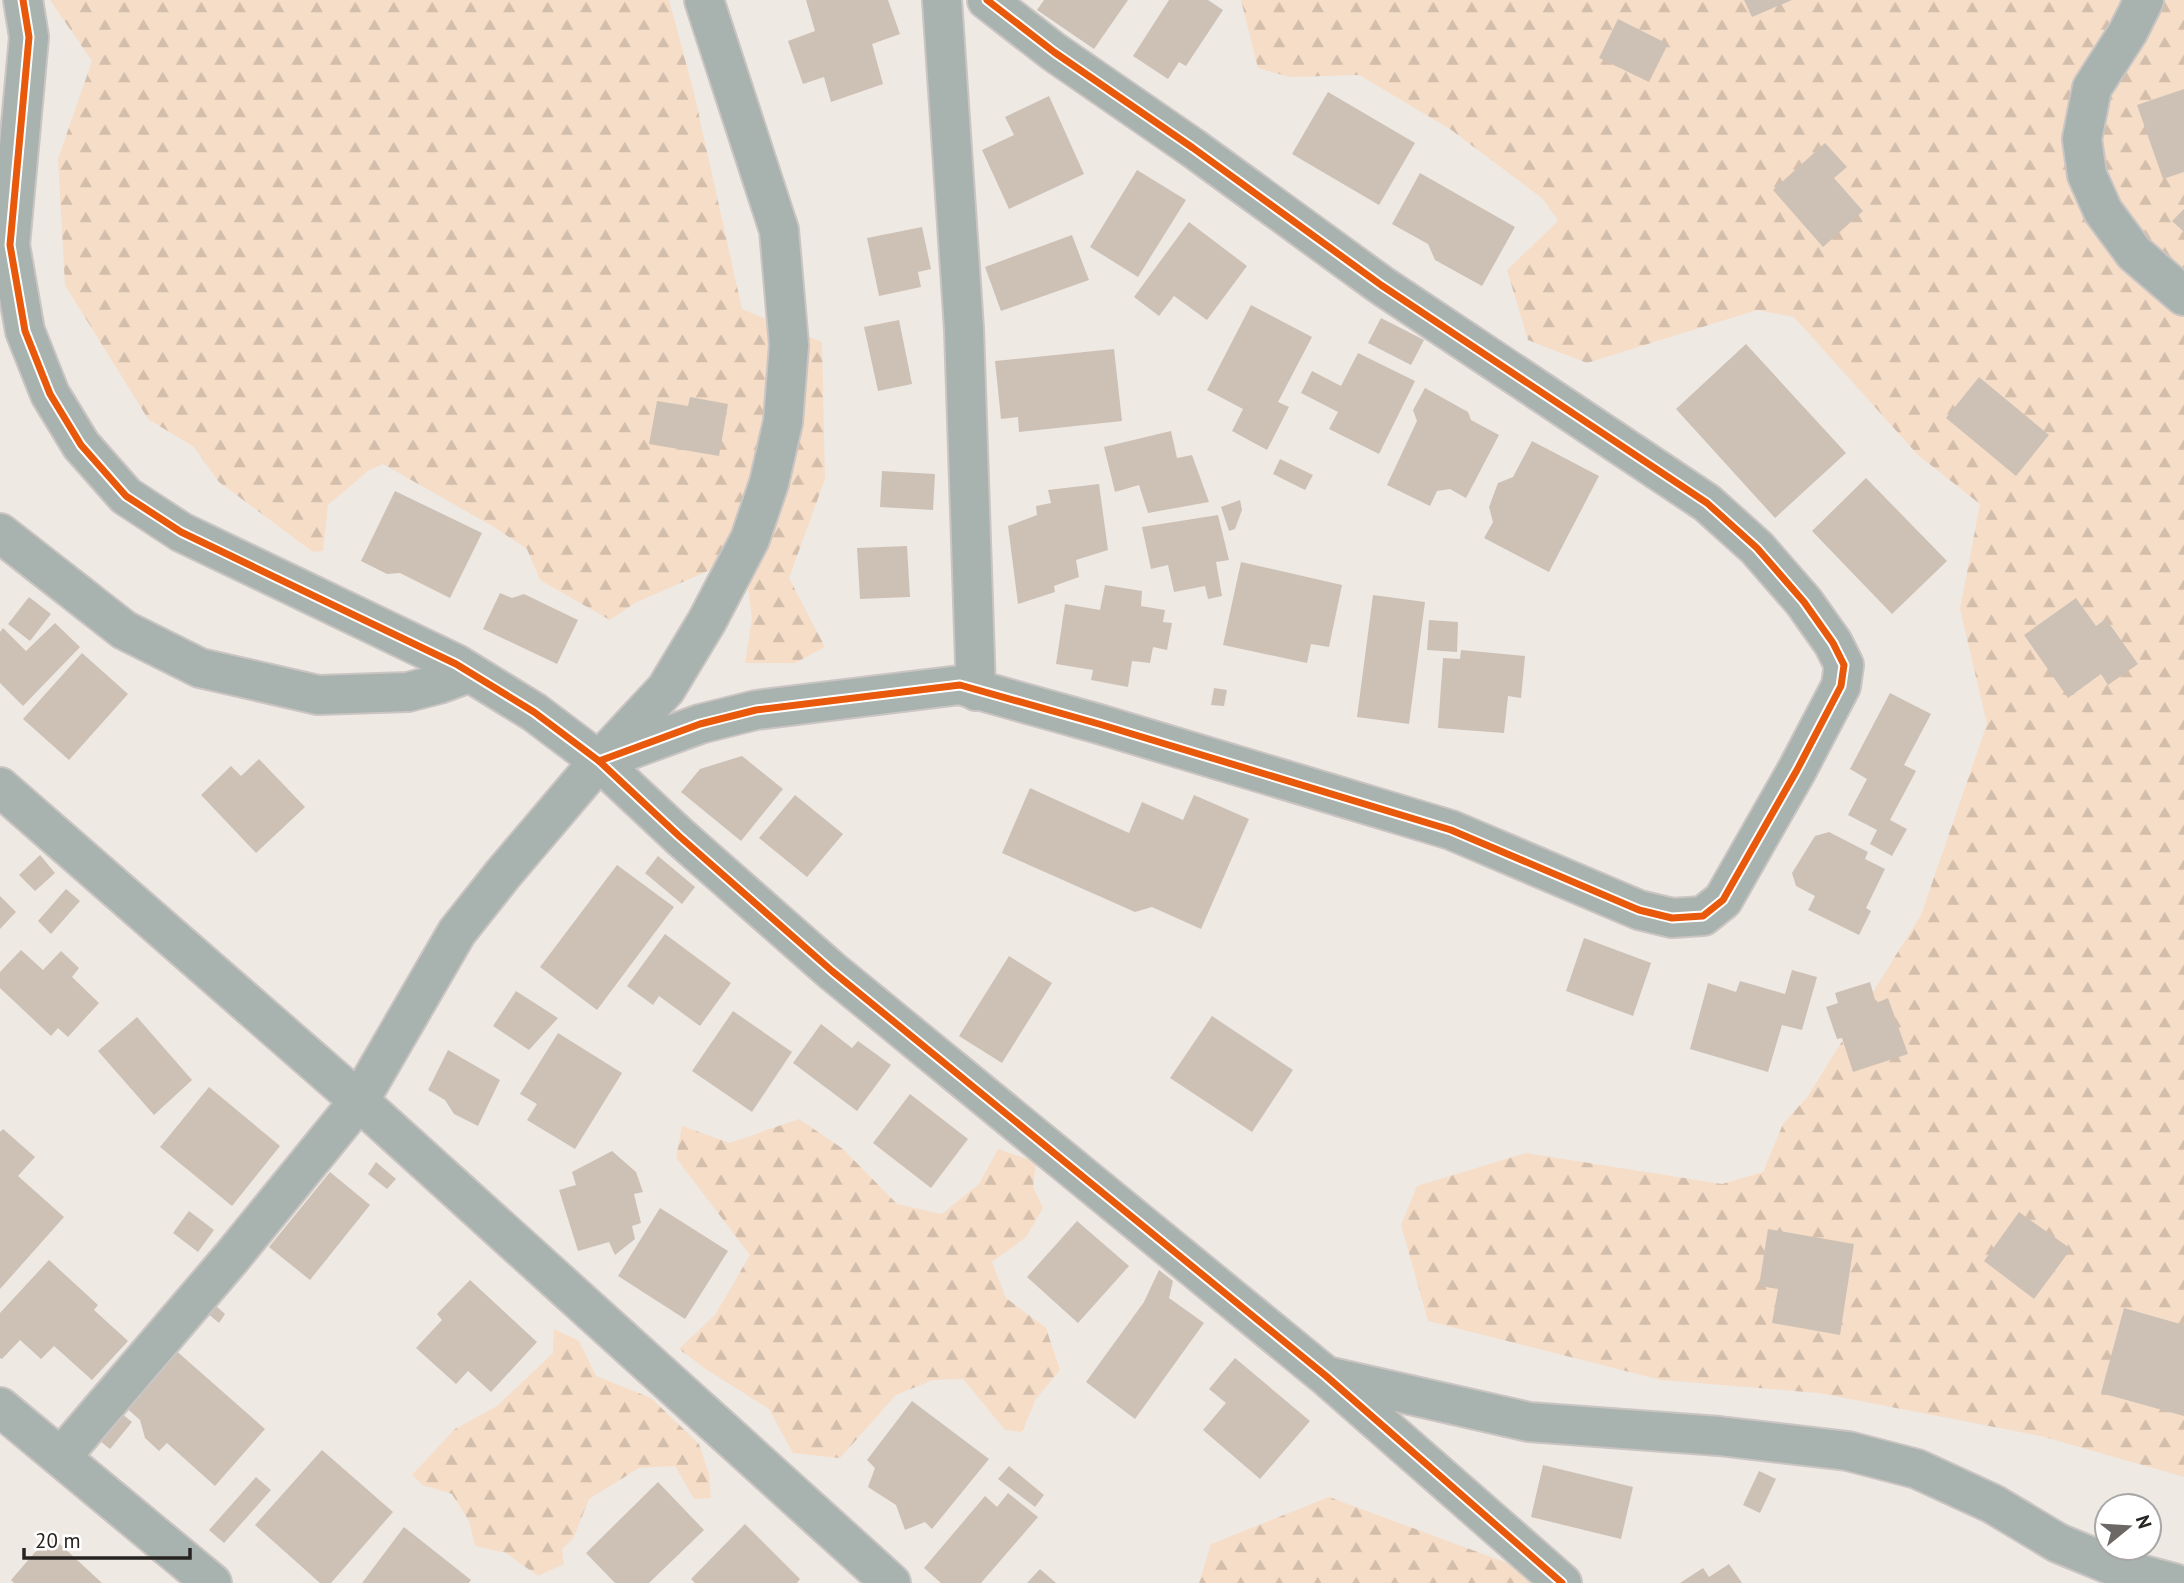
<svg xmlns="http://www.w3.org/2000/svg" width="2184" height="1583" font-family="'PT Sans',sans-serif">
  <defs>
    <pattern id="forest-firs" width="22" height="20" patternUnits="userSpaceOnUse" patternTransform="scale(1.75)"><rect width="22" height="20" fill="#f6ddc7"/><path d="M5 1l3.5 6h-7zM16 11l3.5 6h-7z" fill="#d3bdab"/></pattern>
  </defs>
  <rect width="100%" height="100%" fill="#efe9e4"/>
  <g fill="url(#forest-firs)">
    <polygon points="50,0 669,0 694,93 742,309 822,342 825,479 789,578 825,647 795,663 745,663 752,618 748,587 719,566 635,603 610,620 540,580 527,549 494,527 383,464 368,471 328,505 323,551 313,552 219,482 194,447 148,419 65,285 58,159 92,61"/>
    <polygon points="1241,0 2184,0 2184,1477 2041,1436 1819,1393 1661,1380 1428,1321 1401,1225 1417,1186 1526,1153 1722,1184 1763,1172 1783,1124 1808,1096 1921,915 1987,724 1960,609 1980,504 1918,455 1794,317 1757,310 1587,363 1528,340 1507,270 1558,221 1543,199 1450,129 1359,75 1290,77 1258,68"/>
    <polygon points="799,1119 843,1149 897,1204 942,1214 979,1184 998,1149 1036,1162 1033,1187 1043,1208 1026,1237 992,1262 1006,1298 1046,1328 1060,1370 1036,1399 1022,1432 1005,1430 963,1379 933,1380 896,1395 840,1458 793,1453 769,1409 707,1370 679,1349 715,1315 750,1255 676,1158 682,1126 730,1143"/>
    <polygon points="554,1329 579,1341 596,1376 651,1398 699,1444 709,1474 711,1498 694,1499 675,1466 639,1468 589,1499 573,1539 562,1549 564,1564 538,1576 506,1553 475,1546 469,1521 452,1494 423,1485 412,1475 455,1429 497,1406 553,1353"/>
    <polygon points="1329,1497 1510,1564 1530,1583 1199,1583 1211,1544"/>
  </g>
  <g fill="#cdc1b6">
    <polygon points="806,0 888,0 900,34 872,44 883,84 831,102 824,77 803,84 788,41 815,31"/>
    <polygon points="1044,0 1128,0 1094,49 1037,10"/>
    <polygon points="1169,0 1208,0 1223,10 1186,66 1179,62 1168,79 1133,56"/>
    <polygon points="1744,0 1792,0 1752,17"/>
    <polygon points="1618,19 1668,44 1649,82 1599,58"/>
    <polygon points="2184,89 2184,172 2163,179 2137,105"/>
    <polygon points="1328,92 1415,143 1379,205 1292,154"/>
    <polygon points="1049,96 1084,174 1009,209 982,150 1014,135 1005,117"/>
    <polygon points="1825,143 1847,167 1834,178 1863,211 1823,247 1773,190"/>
    <polygon points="1137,170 1186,200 1138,277 1090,247"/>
    <polygon points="1420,173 1515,227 1482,286 1435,260 1428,244 1392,224"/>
    <polygon points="2184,209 2184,232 2172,221"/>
    <polygon points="1189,222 1247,266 1207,320 1174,296 1159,316 1134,297"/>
    <polygon points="922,227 931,269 918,272 921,287 879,296 867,238"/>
    <polygon points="1072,235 1089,280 1001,311 985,267"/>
    <polygon points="1251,305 1312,337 1278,402 1289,407 1267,450 1232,431 1243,409 1207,390"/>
    <polygon points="1381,318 1424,340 1411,365 1368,343"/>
    <polygon points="899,320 912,384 878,391 864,327"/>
    <polygon points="1746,344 1846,453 1775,518 1676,409"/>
    <polygon points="1114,349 1122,421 1019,432 1018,417 1001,419 995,361"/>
    <polygon points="1358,353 1415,381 1379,454 1329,429 1338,412 1301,393 1312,371 1341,386"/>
    <polygon points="1979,377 2049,435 2016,476 1946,418"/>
    <polygon points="1425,388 1468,412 1471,420 1499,435 1466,498 1450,489 1437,491 1430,506 1387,485 1417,421 1413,410"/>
    <polygon points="690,397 728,404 719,456 649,444 657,401 688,406"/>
    <polygon points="1171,431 1177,458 1192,455 1209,502 1148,513 1139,485 1115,492 1104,447"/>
    <polygon points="1532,441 1599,476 1549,572 1484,538 1493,522 1489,507 1498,483 1513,477"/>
    <polygon points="1280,459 1313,475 1305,490 1273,474"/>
    <polygon points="882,471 935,474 933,510 880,507"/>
    <polygon points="1866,478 1947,561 1892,614 1812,531"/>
    <polygon points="1099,484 1108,550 1076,560 1079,577 1054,586 1055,592 1018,604 1008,526 1037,515 1036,506 1051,503 1048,490"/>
    <polygon points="395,491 482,533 450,598 400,573 387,574 361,561"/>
    <polygon points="1240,500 1242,510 1235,529 1229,531 1221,507"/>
    <polygon points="1218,515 1229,560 1216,562 1222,596 1208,599 1205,586 1174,592 1168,565 1151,569 1142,527"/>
    <polygon points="907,546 910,597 860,599 857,548"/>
    <polygon points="1241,562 1342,585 1329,647 1311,644 1307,663 1223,645"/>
    <polygon points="1105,585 1142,591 1141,606 1165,610 1163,622 1172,623 1167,650 1153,647 1150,663 1132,661 1128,687 1091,680 1093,670 1056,664 1065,604 1100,610"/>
    <polygon points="500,593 512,598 524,594 578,620 557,664 483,629"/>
    <polygon points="1373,595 1425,602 1409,724 1357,717"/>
    <polygon points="29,597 51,614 30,641 8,624"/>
    <polygon points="2076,598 2096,626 2106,619 2138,664 2108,685 2101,674 2068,698 2024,635"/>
    <polygon points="1429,620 1458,622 1457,652 1427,650"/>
    <polygon points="55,623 80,647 23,706 0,683 0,632 3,628 26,651"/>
    <polygon points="1461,650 1525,656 1521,698 1508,696 1504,733 1438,728 1443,658 1460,659"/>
    <polygon points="82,653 128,694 69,760 23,719"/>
    <polygon points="1214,688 1227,690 1224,706 1211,705"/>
    <polygon points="1890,693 1931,714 1904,765 1916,771 1890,820 1907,829 1892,856 1870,844 1877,830 1848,815 1867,779 1850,769"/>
    <polygon points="742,756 783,789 741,841 681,792 700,769"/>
    <polygon points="259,759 305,807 256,853 201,795 231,766 241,776"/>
    <polygon points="1030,788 1129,833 1142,802 1183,820 1194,795 1249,819 1201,929 1152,907 1135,912 1002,853"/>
    <polygon points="795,795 843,834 807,877 759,838"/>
    <polygon points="1829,832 1868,852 1865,859 1885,869 1866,908 1871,911 1859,935 1808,910 1815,896 1796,886 1792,873 1815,836"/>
    <polygon points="40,855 55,873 35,891 19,875"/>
    <polygon points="658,856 695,887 682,904 645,873"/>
    <polygon points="617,865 674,907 597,1010 540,967"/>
    <polygon points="66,889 80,901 51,934 38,921"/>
    <polygon points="0,896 16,912 0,929"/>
    <polygon points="665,934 731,983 700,1026 659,996 653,1005 627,986"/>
    <polygon points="1584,938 1651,963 1633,1016 1566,991"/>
    <polygon points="21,950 43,970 61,951 79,968 72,977 99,1003 68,1037 58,1028 51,1036 0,988 0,972"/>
    <polygon points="1009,956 1052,983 1002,1063 959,1036"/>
    <polygon points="1792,970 1817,977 1802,1030 1782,1025 1768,1072 1690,1049 1708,983 1736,992 1740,981 1785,994"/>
    <polygon points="1870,982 1876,1003 1888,998 1908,1054 1853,1072 1842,1038 1837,1039 1826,1007 1838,1003 1835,993"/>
    <polygon points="516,991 558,1018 529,1050 493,1026"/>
    <polygon points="733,1011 792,1052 752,1112 692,1071"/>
    <polygon points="1212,1016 1293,1070 1252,1132 1170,1078"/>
    <polygon points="137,1017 192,1080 154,1115 98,1051"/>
    <polygon points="821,1024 852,1048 858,1041 891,1065 857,1111 793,1063"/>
    <polygon points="558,1033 622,1073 575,1149 527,1120 537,1104 520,1094"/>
    <polygon points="448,1050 500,1080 478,1126 454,1114 445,1100 428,1090"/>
    <polygon points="209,1087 280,1146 232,1206 160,1147"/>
    <polygon points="910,1094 968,1139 931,1188 873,1143"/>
    <polygon points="3,1129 35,1157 18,1176 64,1217 0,1289 0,1132"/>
    <polygon points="612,1151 636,1172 643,1192 634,1194 641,1223 632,1226 635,1239 615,1255 609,1242 578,1251 559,1190 576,1185 572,1172"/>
    <polygon points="376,1162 396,1179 387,1189 368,1174"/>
    <polygon points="330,1172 370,1205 310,1280 269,1247"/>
    <polygon points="660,1208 728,1251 685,1319 618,1276"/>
    <polygon points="189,1211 214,1230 198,1252 173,1233"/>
    <polygon points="2019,1212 2071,1249 2034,1299 1984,1261"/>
    <polygon points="1077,1221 1129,1266 1078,1323 1027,1277"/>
    <polygon points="1768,1229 1854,1244 1840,1335 1772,1323 1778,1289 1759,1286"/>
    <polygon points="49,1260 98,1305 94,1310 128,1341 92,1380 54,1346 41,1359 20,1340 2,1359 0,1358 0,1313"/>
    <polygon points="1159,1270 1173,1281 1169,1298 1204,1323 1135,1419 1086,1382 1144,1302"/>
    <polygon points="470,1280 537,1342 491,1392 468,1371 456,1384 416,1348 442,1320 437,1314"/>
    <polygon points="215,1305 225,1314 219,1323 207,1313"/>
    <polygon points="2124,1308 2184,1325 2184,1416 2101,1393"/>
    <polygon points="173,1348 265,1429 215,1486 167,1443 159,1451 145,1438 140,1420 123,1405"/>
    <polygon points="1235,1358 1310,1421 1260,1479 1203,1430 1226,1403 1209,1389"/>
    <polygon points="912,1401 989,1459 932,1529 925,1522 905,1530 896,1505 868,1487 875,1468 867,1460"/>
    <polygon points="117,1410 132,1422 110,1449 95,1437"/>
    <polygon points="322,1450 393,1512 331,1583 320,1583 255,1525"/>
    <polygon points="1543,1465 1633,1487 1621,1539 1531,1517"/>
    <polygon points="1009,1466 1044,1495 1035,1507 998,1479"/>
    <polygon points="1759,1471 1776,1479 1760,1513 1743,1505"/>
    <polygon points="256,1477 271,1490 224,1543 209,1530"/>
    <polygon points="658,1482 704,1530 649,1583 615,1583 586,1553"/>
    <polygon points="1008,1493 1038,1517 981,1583 941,1583 924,1568 985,1496 997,1507"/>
    <polygon points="745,1524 800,1579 797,1583 695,1583 691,1579"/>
    <polygon points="404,1527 471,1580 469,1583 362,1583"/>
    <polygon points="50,1535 102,1583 14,1583 11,1580"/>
    <polygon points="1729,1564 1742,1583 1680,1583 1703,1568 1709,1577"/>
    <polygon points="1040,1569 1056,1583 1027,1583"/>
  </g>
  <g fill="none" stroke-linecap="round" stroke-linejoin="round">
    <defs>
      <g id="street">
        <polyline points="23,0 29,37 10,245 25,331 50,394 81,445 126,496 181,532 456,664 534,712 599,761 679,836 832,971 1326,1376 1562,1583"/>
        <polyline points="942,0 964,329 976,691"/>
        <polyline points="2144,0 2128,32 2092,88 2082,139 2087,175 2103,211 2134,253 2184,296"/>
        <polyline points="0,533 124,630 200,668 318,695 408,692 439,684 469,673"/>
        <polyline points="599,761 700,724 756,710 960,685 1099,724 1451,830 1639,910 1672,918 1703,916 1723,900 1797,770 1841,686 1844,665 1833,643 1804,602 1757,548 1707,503 1381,285 1193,148 1054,52 987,0"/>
        <polyline points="0,787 359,1101 891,1583"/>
        <polyline points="1331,1377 1529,1422 1719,1436 1848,1451 1917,1469 1993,1504 2058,1543 2121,1569 2174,1583"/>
        <polyline points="0,1407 212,1583"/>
        <polyline points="61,1457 232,1257 359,1101 457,932 503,874 599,761 666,689 707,621 750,539 769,483 783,422 789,345 779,230 704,0"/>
      </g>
    </defs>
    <use href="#street" stroke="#cac5c2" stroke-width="42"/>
    <use href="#street" stroke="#a8b2af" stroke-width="38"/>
    <defs>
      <g id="cycleway">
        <polyline points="23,0 29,37 10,245 25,331 50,394 81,445 126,496 181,532 456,664 534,712 599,761 679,836 832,971 1326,1376 1562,1583"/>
        <polyline points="599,761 700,724 756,710 960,685 1099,724 1451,830 1639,910 1672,918 1703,916 1723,900 1797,770 1841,686 1844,665 1833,643 1804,602 1757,548 1707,503 1381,285 1193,148 1054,52 987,0"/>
      </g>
    </defs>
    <use href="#cycleway" stroke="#fff" stroke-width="11"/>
    <use href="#cycleway" stroke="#e8590c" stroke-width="7"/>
  </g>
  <g transform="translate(2128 1527) rotate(72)"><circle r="33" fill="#ffffff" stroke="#a8a7a6" stroke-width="2"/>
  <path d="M0-5L12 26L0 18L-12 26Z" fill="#6c6865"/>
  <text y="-10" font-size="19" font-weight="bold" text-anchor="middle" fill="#262320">N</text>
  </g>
  <path d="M24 1548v10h166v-10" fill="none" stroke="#262320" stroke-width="3.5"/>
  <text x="35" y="1548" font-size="21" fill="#262320" stroke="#ffffff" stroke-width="5" paint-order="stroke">20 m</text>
</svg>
